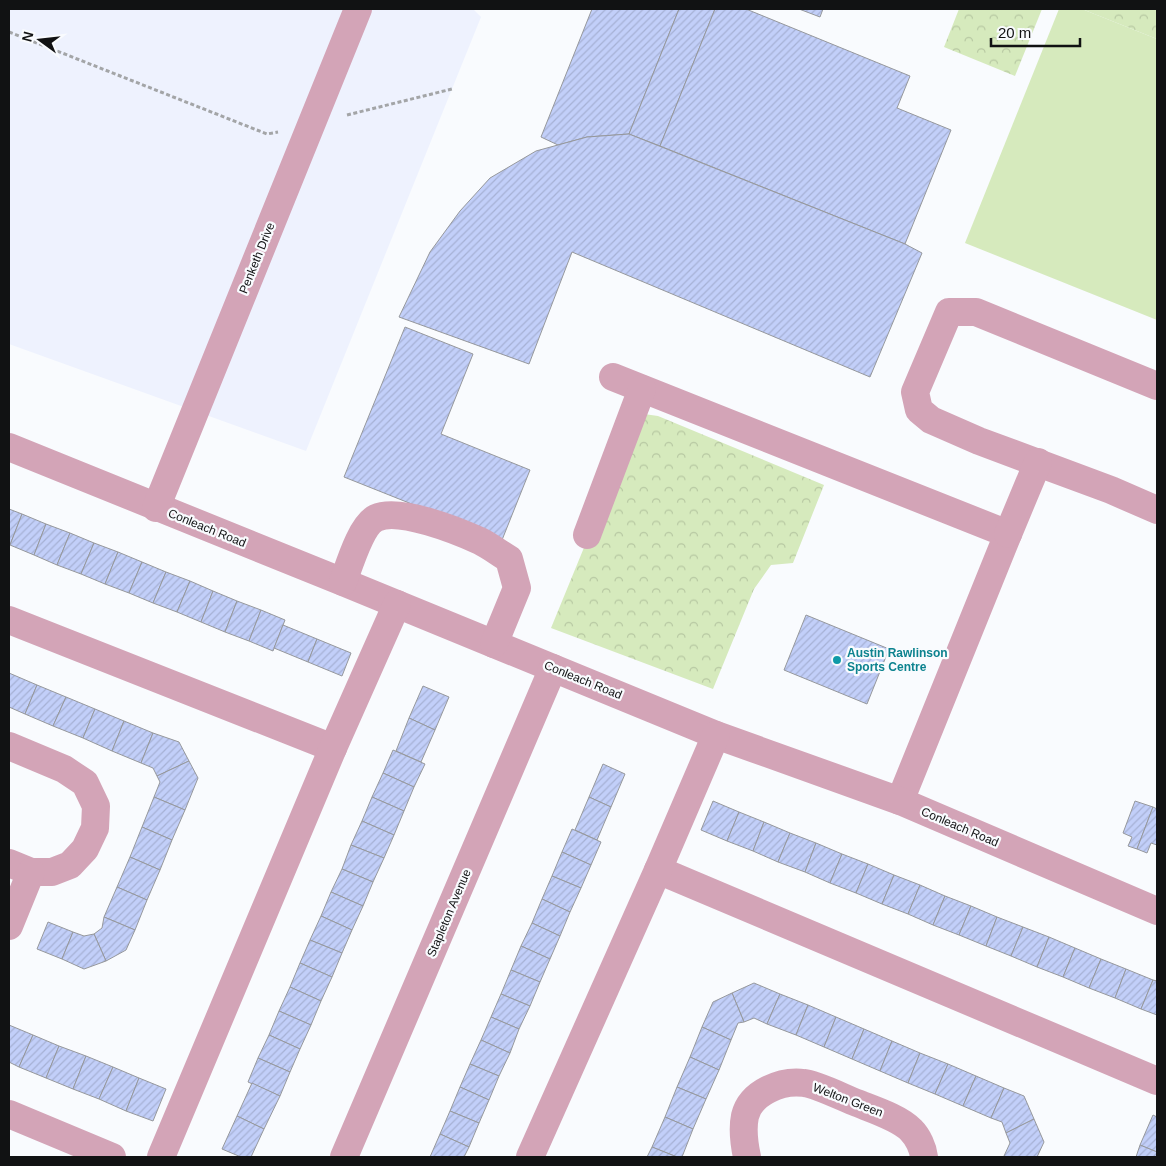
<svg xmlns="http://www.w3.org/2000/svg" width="1166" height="1166" font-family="Arial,sans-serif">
  <defs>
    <pattern id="park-crowns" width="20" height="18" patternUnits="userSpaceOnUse" patternTransform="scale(1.25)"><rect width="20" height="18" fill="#d6eabd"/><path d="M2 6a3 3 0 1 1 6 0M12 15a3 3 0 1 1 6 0" fill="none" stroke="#b7c8a2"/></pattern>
    <pattern id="building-hatch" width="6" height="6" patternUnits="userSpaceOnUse" patternTransform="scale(1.25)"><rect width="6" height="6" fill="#c2cff9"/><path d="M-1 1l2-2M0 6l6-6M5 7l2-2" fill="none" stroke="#a6b1d5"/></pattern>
  </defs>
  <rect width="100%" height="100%" fill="#f9fbfe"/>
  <polygon fill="#eef2fe" points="9,9 473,9 481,17 306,451 9,344"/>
  <g fill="url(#park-crowns)">
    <polygon points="959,9 1042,9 1015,76 944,47"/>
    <polygon points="1082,9 1157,9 1157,39"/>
    <polygon points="644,414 658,416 824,485 793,563 771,565 754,589 713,689 551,628 599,511"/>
  </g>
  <polygon fill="#d6eabd" points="1059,9 1082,9 1157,39 1157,320 965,243"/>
  <g fill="url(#building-hatch)" stroke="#96989c">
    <polygon points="592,9 679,9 629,134 587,137 558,145 541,137"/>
    <polygon points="679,9 715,9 660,146 629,134"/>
    <polygon points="715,9 746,9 910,76 897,108 951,130 905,244 660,146"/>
    <polygon points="799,9 823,9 820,17"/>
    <polygon points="629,134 905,244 922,253 870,377 572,252 529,364 399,317 430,252 460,211 490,178 536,151 587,137"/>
    <polygon points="405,327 473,354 441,434 530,470 502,540 344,477"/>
    <polygon points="9,509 22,514 10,545 9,545"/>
    <polygon points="22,514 46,524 34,555 10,545"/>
    <polygon points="46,524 70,533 57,565 34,555"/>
    <polygon points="70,533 94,543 81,574 57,565"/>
    <polygon points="94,543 118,552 105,584 81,574"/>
    <polygon points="118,552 142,562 129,593 105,584"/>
    <polygon points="142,562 166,572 153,603 129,593"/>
    <polygon points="166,572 190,581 177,612 153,603"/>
    <polygon points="190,581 213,591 201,622 177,612"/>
    <polygon points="213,591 237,601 225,632 201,622"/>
    <polygon points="237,601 261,610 249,641 225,632"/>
    <polygon points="261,610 285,620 273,651 249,641"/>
    <polygon points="806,615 889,649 867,704 784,670"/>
    <polygon points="283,625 317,639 308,662 274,648"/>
    <polygon points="317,639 351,653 342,676 308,662"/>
    <polygon points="9,673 37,685 25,714 9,707"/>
    <polygon points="37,685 66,697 53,726 25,714"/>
    <polygon points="423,686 449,697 435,730 409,718"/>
    <polygon points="66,697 95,709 83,738 53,726"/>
    <polygon points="95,709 124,721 112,751 83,738"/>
    <polygon points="409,718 435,730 421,762 396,751"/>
    <polygon points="124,721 153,733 141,763 112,751"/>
    <polygon points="153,733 179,742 189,761 157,776 153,768 141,763"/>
    <polygon points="393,750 425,764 414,787 383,773"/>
    <polygon points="189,761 198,778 185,810 154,797 160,782 157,776"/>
    <polygon points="603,764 625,774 611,807 589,797"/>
    <polygon points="383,773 414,787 404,811 372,797"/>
    <polygon points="154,797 185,810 172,840 142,827"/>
    <polygon points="372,797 404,811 394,835 362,821"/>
    <polygon points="589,797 611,807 597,840 575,830"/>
    <polygon points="713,801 739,812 727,841 701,830"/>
    <polygon points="1135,801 1153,807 1137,849 1128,846 1132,837 1123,833"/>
    <polygon points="1153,807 1157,809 1157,845 1151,843 1147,853 1137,849"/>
    <polygon points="739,812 764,822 753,851 727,841"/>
    <polygon points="362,821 394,835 384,858 351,845"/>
    <polygon points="764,822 790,833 778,862 753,851"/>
    <polygon points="142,827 172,840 160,870 130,857"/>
    <polygon points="572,829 601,842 591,865 562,852"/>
    <polygon points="790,833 816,843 805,872 778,862"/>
    <polygon points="816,843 842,854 830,883 805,872"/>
    <polygon points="351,845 384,858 373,882 342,869"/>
    <polygon points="562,852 591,865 581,888 552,876"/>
    <polygon points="842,854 868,864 856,893 830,883"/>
    <polygon points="130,857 160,870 147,900 117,887"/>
    <polygon points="868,864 894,875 882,904 856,893"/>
    <polygon points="342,869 373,882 363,906 331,892"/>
    <polygon points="894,875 920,885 908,914 882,904"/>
    <polygon points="552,876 581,888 570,912 542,899"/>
    <polygon points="920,885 945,896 933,925 908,914"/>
    <polygon points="117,887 147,900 135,930 104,917"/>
    <polygon points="331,892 363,906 352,930 321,916"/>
    <polygon points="945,896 971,906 959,935 933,925"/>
    <polygon points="542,899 570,912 560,936 532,923"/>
    <polygon points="971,906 997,917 986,946 959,935"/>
    <polygon points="321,916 352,930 342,953 310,940"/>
    <polygon points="104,917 135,930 126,950 106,961 94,934 102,928"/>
    <polygon points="997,917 1023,927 1011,956 986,946"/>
    <polygon points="48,922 73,932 62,959 37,949"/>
    <polygon points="532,923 560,936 550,959 521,946"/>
    <polygon points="1023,927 1049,937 1037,967 1011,956"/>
    <polygon points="73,932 84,936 94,934 106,961 84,969 62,959"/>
    <polygon points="1049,937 1075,948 1063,977 1037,967"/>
    <polygon points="310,940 342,953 332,977 300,963"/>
    <polygon points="521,946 550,959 540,982 511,970"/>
    <polygon points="1075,948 1101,959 1089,988 1063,977"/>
    <polygon points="1101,959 1126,969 1115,998 1089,988"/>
    <polygon points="300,963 332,977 321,1001 290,987"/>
    <polygon points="1126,969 1153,980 1141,1009 1115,998"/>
    <polygon points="511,970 540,982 530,1006 501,994"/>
    <polygon points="1153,980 1157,981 1157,1015 1141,1009"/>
    <polygon points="754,983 780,994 767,1024 754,1018 744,1022 732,993"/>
    <polygon points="290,987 321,1001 311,1025 279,1011"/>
    <polygon points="732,993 744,1022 738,1023 731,1040 702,1027 713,1002"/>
    <polygon points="501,994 530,1006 519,1029 491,1017"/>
    <polygon points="780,994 808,1005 796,1035 767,1024"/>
    <polygon points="808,1005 836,1017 824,1047 796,1035"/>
    <polygon points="279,1011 311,1025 300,1049 269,1035"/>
    <polygon points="491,1017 519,1029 510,1053 481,1040"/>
    <polygon points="836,1017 864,1029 852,1059 824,1047"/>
    <polygon points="9,1025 33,1035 19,1067 9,1062"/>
    <polygon points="702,1027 731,1040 719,1070 690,1057"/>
    <polygon points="864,1029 892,1041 880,1071 852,1059"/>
    <polygon points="33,1035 59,1046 46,1078 19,1067"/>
    <polygon points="269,1035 300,1049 290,1072 258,1058"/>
    <polygon points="481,1040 510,1053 499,1076 470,1064"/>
    <polygon points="892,1041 920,1053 908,1083 880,1071"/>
    <polygon points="59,1046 86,1056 73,1089 46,1078"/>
    <polygon points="920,1053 948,1064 935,1094 908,1083"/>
    <polygon points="86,1056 113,1067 99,1099 73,1089"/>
    <polygon points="690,1057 719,1070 706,1099 677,1087"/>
    <polygon points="258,1058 290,1072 280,1096 248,1082"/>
    <polygon points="470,1064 499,1076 489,1100 460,1087"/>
    <polygon points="948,1064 976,1076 963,1106 935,1094"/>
    <polygon points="113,1067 139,1078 126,1111 99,1099"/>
    <polygon points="976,1076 1004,1088 991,1118 963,1106"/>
    <polygon points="139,1078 166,1089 153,1121 126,1111"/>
    <polygon points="252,1083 280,1096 264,1129 237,1116"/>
    <polygon points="460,1087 489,1100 479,1123 450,1111"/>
    <polygon points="677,1087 706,1099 693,1129 665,1117"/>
    <polygon points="1004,1088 1024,1096 1034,1119 1006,1133 1002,1122 991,1118"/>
    <polygon points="450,1111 479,1123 469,1147 440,1134"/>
    <polygon points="1153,1115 1157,1117 1157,1152 1140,1145"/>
    <polygon points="237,1116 264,1129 251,1157 241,1157 222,1149"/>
    <polygon points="665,1117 693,1129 682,1157 677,1157 652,1147"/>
    <polygon points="1034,1119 1044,1142 1037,1157 1007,1157 1004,1156 1010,1143 1006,1133"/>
    <polygon points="440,1134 469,1147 464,1157 430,1157"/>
    <polygon points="1140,1145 1157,1152 1157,1157 1136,1157"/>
    <polygon points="652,1147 677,1157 647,1157"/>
  </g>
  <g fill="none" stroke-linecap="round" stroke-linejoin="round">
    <g stroke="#a3a5a7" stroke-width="3" stroke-dasharray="4 2.5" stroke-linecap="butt">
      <polyline points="9,32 267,134 278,132"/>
      <polyline points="347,115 452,89"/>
    </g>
    <g stroke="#d3a4b7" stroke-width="28">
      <polyline points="613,377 1008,534 900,801"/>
      <polyline points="1157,386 976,312 949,312 915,392 919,410 931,420 979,441 1111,490 1157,510"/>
      <polyline points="9,447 343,582 716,735 900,801 1157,911"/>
      <polyline points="156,508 358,9"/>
      <polyline points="1008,534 1038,462"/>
      <polyline points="587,535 642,389"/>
      <path d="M343,582C349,566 361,525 376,518C399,507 458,531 480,541C490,546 499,553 509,559L517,588L494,644"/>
      <polyline points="9,620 333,748"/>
      <polyline points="9,746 64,769 85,783 96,806 95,828 85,849 70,865 52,872 31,872 9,863"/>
      <polyline points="658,870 1157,1081"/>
      <polyline points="9,926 31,872"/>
      <polyline points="9,1114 112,1157"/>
      <polyline points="161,1157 333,748 397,604"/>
      <polyline points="344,1157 553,668"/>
      <polyline points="530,1157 658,870 716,735"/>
      <path d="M747,1157C744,1143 742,1130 745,1116C751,1092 782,1080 804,1083C816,1084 844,1098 857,1103C872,1109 900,1118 911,1130C918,1137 923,1148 924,1157"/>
    </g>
  </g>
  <circle fill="#0f9aa8" stroke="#f9fbfe" stroke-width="2" cx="837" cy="660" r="5"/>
  <g text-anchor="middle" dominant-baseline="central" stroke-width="4.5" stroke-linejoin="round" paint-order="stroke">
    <g font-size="12" fill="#111213" stroke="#f9fbfe">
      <text transform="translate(257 258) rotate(-68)">Penketh Drive</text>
      <text transform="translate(207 528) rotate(22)">Conleach Road</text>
      <text transform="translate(583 680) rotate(22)">Conleach Road</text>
      <text transform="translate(960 827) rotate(23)">Conleach Road</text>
      <text transform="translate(449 913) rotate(-67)">Stapleton Avenue</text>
      <text transform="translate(848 1100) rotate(21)">Welton Green</text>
    </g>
    <g font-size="12" font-weight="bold" fill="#0d838f" stroke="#f9fbfe" text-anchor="start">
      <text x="847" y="653">Austin Rawlinson<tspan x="847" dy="14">Sports Centre</tspan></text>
    </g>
  </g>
  <rect width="1166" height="1166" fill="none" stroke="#111213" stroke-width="20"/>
  <g transform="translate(40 40) rotate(285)" stroke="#f9fbfe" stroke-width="4" paint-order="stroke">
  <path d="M0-4L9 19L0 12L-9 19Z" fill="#111213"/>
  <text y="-8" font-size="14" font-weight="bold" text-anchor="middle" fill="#111213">N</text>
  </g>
  <path d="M991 38v8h89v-8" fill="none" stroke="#111213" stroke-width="2.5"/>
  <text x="998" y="38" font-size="15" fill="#111213" stroke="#f9fbfe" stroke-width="4" paint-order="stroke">20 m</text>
</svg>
